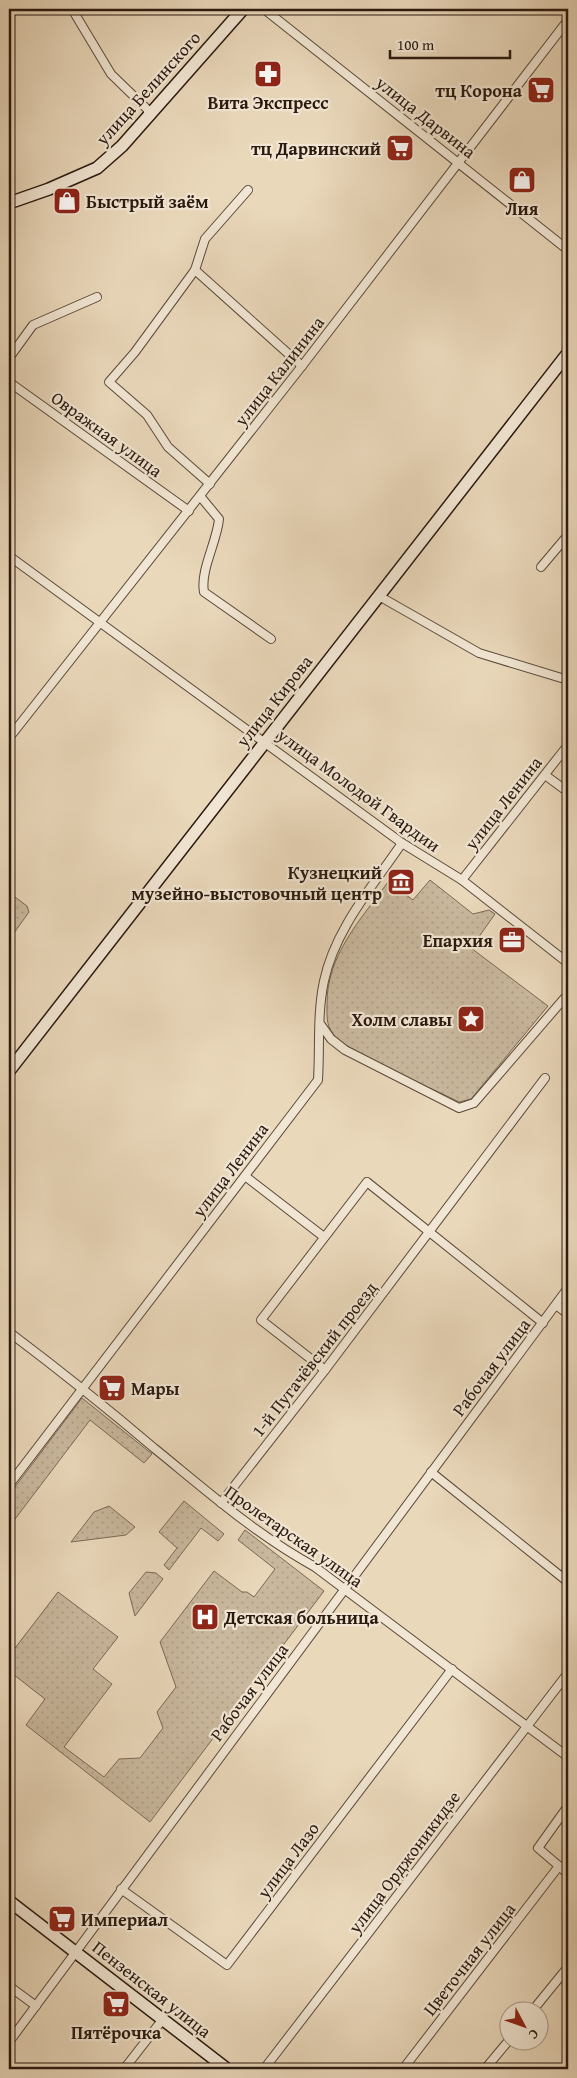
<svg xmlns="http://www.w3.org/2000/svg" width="577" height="2078" font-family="'Gentium Book Plus',serif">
  <defs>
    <pattern id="grass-dots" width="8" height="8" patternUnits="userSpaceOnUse" patternTransform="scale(1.25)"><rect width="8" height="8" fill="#c9b89e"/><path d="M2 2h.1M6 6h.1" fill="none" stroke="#ad9e87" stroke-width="1.8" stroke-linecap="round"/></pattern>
  </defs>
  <rect width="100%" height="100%" fill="#ead8bb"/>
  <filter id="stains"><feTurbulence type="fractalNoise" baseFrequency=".004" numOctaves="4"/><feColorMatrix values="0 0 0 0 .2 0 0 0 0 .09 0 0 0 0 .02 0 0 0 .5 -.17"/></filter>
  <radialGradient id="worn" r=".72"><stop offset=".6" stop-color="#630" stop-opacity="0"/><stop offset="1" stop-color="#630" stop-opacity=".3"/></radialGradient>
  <g fill="url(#grass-dots)" stroke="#7a6856">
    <path d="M430,880L473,914L489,910L495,914L471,948L548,1006L471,1099L459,1102C432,1088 349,1054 333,1034C326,1024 327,1016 327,1005C326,956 361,919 388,882L413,900Z"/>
    <polygon points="11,894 27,906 29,912 9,940 9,920 14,914 9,909 9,896"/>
    <polygon points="82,1398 152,1454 144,1463 90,1420 9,1527 9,1495"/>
    <polygon points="184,1501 224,1534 218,1541 201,1528 169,1570 164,1565 177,1548 159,1532"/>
    <polygon points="109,1506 135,1527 126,1535 71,1542 94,1512"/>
    <polygon points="245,1530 324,1591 150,1822 26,1725 45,1699 9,1671 9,1656 58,1592 118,1637 93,1669 112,1684 64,1747 104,1777 119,1759 140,1758 163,1728 157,1712 176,1687 160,1642 214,1571 242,1592 247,1592 254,1597 275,1569 238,1540"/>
    <polygon points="146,1572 156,1573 163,1579 135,1616 129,1593"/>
  </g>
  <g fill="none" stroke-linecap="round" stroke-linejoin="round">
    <defs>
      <g id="street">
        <polyline points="72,9 111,74 147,109 150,116"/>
        <polyline points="264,9 568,250"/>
        <polyline points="195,270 302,366"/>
        <polyline points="9,358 33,325 97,297"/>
        <polyline points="9,382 189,511"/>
        <polyline points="210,484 168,447 147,415 109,382 135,352 195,270 205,239 248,190"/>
        <path d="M200,496L219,519C217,542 200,570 204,592L271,639"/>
        <polyline points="9,556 402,843 462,880 568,963"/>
        <polyline points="541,567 568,535"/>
        <polyline points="379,596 479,653 568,680"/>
        <polyline points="9,738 302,366 568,20"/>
        <polyline points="545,775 568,792"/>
        <polyline points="462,880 568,745"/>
        <polyline points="321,1025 331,1039 345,1050 459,1108 474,1103 568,994"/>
        <polyline points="245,1176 324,1237"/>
        <polyline points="556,1305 568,1314"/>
        <path d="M9,1332C58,1369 107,1408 154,1448C207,1491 255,1534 315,1567L568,1757"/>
        <polyline points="325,1370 261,1320 367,1182 543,1323"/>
        <polyline points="431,1472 568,1582"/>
        <path d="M9,1485L318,1080C320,1048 317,1013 324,981C335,929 373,886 402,843"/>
        <polyline points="221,1503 325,1370 545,1078"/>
        <polyline points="559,1866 538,1848 568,1806"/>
        <polyline points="121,1889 227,1965 452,1669"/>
        <polyline points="9,1986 36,2006"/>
        <polyline points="533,2010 568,1967"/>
        <polyline points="9,2042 568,1288"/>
        <polyline points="124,2069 163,2019"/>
        <polyline points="264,2069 568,1673"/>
        <polyline points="403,2069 559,1866 568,1874"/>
        <polyline points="485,2069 510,2039"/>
      </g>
      <g id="secondary">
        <polyline points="9,203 49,189 97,168 122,146 243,9"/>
        <polyline points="9,1071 568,353"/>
        <polyline points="9,1901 227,2069"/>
      </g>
    </defs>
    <use href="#street" stroke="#5a493a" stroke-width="10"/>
    <use href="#secondary" stroke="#2a190f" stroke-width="14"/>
    <use href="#street" stroke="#f1e6d3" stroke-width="8"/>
    <use href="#secondary" stroke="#f1e6d3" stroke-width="11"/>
  </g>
  <defs>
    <symbol id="pharmacy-square" viewBox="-11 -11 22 22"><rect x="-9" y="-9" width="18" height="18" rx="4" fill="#8f2418" stroke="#f1e6d3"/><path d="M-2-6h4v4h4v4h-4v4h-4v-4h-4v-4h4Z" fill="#fff"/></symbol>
    <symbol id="supermarket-square" viewBox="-11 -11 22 22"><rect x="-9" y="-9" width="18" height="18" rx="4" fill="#8f2418" stroke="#f1e6d3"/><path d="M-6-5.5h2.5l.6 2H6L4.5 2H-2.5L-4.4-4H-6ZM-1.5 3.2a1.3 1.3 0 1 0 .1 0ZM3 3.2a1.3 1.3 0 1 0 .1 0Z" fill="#fff"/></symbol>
    <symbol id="shop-square" viewBox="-11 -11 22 22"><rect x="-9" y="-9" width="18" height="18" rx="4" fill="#8f2418" stroke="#f1e6d3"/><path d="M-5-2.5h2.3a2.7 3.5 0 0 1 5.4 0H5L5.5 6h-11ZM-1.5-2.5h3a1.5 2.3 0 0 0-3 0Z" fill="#fff"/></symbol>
    <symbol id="museum-square" viewBox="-11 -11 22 22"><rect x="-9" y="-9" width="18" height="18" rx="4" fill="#8f2418" stroke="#f1e6d3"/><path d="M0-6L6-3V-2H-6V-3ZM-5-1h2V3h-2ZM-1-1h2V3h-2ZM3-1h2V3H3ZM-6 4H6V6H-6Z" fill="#fff"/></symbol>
    <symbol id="office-square" viewBox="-11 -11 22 22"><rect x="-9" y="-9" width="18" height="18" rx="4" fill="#8f2418" stroke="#f1e6d3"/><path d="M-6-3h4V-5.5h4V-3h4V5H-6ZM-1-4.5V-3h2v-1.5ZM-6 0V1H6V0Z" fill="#fff"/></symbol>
    <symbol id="sight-square" viewBox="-11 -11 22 22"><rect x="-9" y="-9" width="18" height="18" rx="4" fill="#8f2418" stroke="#f1e6d3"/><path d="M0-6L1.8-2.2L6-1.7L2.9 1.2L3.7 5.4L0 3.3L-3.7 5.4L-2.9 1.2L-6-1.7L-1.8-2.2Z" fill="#fff"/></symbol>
    <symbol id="hospital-square" viewBox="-11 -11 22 22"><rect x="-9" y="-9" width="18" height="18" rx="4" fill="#8f2418" stroke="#f1e6d3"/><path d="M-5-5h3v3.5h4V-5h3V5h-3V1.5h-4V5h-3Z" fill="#fff"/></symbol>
  </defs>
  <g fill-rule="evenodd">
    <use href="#pharmacy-square" x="252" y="58" width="32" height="32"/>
    <use href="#supermarket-square" x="525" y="74" width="32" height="32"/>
    <use href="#supermarket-square" x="384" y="132" width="32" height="32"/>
    <use href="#shop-square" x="506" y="164" width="32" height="32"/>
    <use href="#shop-square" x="51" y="185" width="32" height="32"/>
    <use href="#museum-square" x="385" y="866" width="32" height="32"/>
    <use href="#office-square" x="496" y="924" width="32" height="32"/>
    <use href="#sight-square" x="455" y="1003" width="32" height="32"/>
    <use href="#supermarket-square" x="96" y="1372" width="32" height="32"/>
    <use href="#hospital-square" x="189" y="1601" width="32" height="32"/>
    <use href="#supermarket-square" x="46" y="1903" width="32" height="32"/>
    <use href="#supermarket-square" x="100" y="1988" width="32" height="32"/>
  </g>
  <g text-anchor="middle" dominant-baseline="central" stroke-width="4.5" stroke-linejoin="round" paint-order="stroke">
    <g font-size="18" fill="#2a190f" stroke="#f1e6d3">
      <text transform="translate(148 88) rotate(-48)">улица Белинского</text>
      <text transform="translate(426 117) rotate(38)">улица Дарвина</text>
      <text transform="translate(279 371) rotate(-52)">улица Калинина</text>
      <text transform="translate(107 434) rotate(36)">Овражная улица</text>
      <text transform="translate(274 701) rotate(-52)">улица Кирова</text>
      <text transform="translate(359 790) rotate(36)">улица Молодой Гвардии</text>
      <text transform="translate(503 803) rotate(-52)">улица Ленина</text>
      <text transform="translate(230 1170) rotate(-53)">улица Ленина</text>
      <text transform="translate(314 1359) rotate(-52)">1-й Пугачёвский проезд</text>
      <text transform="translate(491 1367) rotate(-53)">Рабочая улица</text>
      <text transform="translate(294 1536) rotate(35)">Пролетарская улица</text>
      <text transform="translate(249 1692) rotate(-53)">Рабочая улица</text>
      <text transform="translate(288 1860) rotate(-53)">улица Лазо</text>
      <text transform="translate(404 1862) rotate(-53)">улица Орджоникидзе</text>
      <text transform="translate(469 1959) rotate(-52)">Цветочная улица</text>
      <text transform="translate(152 1989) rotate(38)">Пензенская улица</text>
    </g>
    <g font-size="18" font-weight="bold" fill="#2a190f" stroke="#f1e6d3" text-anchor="end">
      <text x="522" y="90">тц Корона</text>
      <text x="268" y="102" text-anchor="middle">Вита Экспресс</text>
      <text x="381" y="148">тц Дарвинский</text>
      <text x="86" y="201" text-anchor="start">Быстрый заём</text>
      <text x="522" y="208" text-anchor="middle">Лия</text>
      <text x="382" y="872">Кузнецкий<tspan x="382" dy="21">музейно-выстовочный центр</tspan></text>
      <text x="493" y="940">Епархия</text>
      <text x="452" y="1019">Холм славы</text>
      <text x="131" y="1388" text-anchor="start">Мары</text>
      <text x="224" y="1617" text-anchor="start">Детская больница</text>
      <text x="81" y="1919" text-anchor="start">Империал</text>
      <text x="116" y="2032" text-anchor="middle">Пятёрочка</text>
    </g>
  </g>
  <rect width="577" height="2078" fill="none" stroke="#ead8bb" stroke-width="30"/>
  <rect x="10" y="10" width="557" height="2058" fill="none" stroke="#2a190f" stroke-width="2.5"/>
  <rect x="15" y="15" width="547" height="2048" fill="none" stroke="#2a190f"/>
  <g transform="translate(524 2026) rotate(131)"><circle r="24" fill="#f1e6d3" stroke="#a19485"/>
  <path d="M0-4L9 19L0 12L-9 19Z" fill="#8f2418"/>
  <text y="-8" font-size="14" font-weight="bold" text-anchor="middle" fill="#2a190f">С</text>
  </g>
  <path d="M390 50v8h120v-8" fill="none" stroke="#2a190f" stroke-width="2.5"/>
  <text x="397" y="50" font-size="15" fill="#2a190f" stroke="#f1e6d3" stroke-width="4" paint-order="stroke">100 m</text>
  <rect width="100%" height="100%" filter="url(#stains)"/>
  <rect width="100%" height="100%" fill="url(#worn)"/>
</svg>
